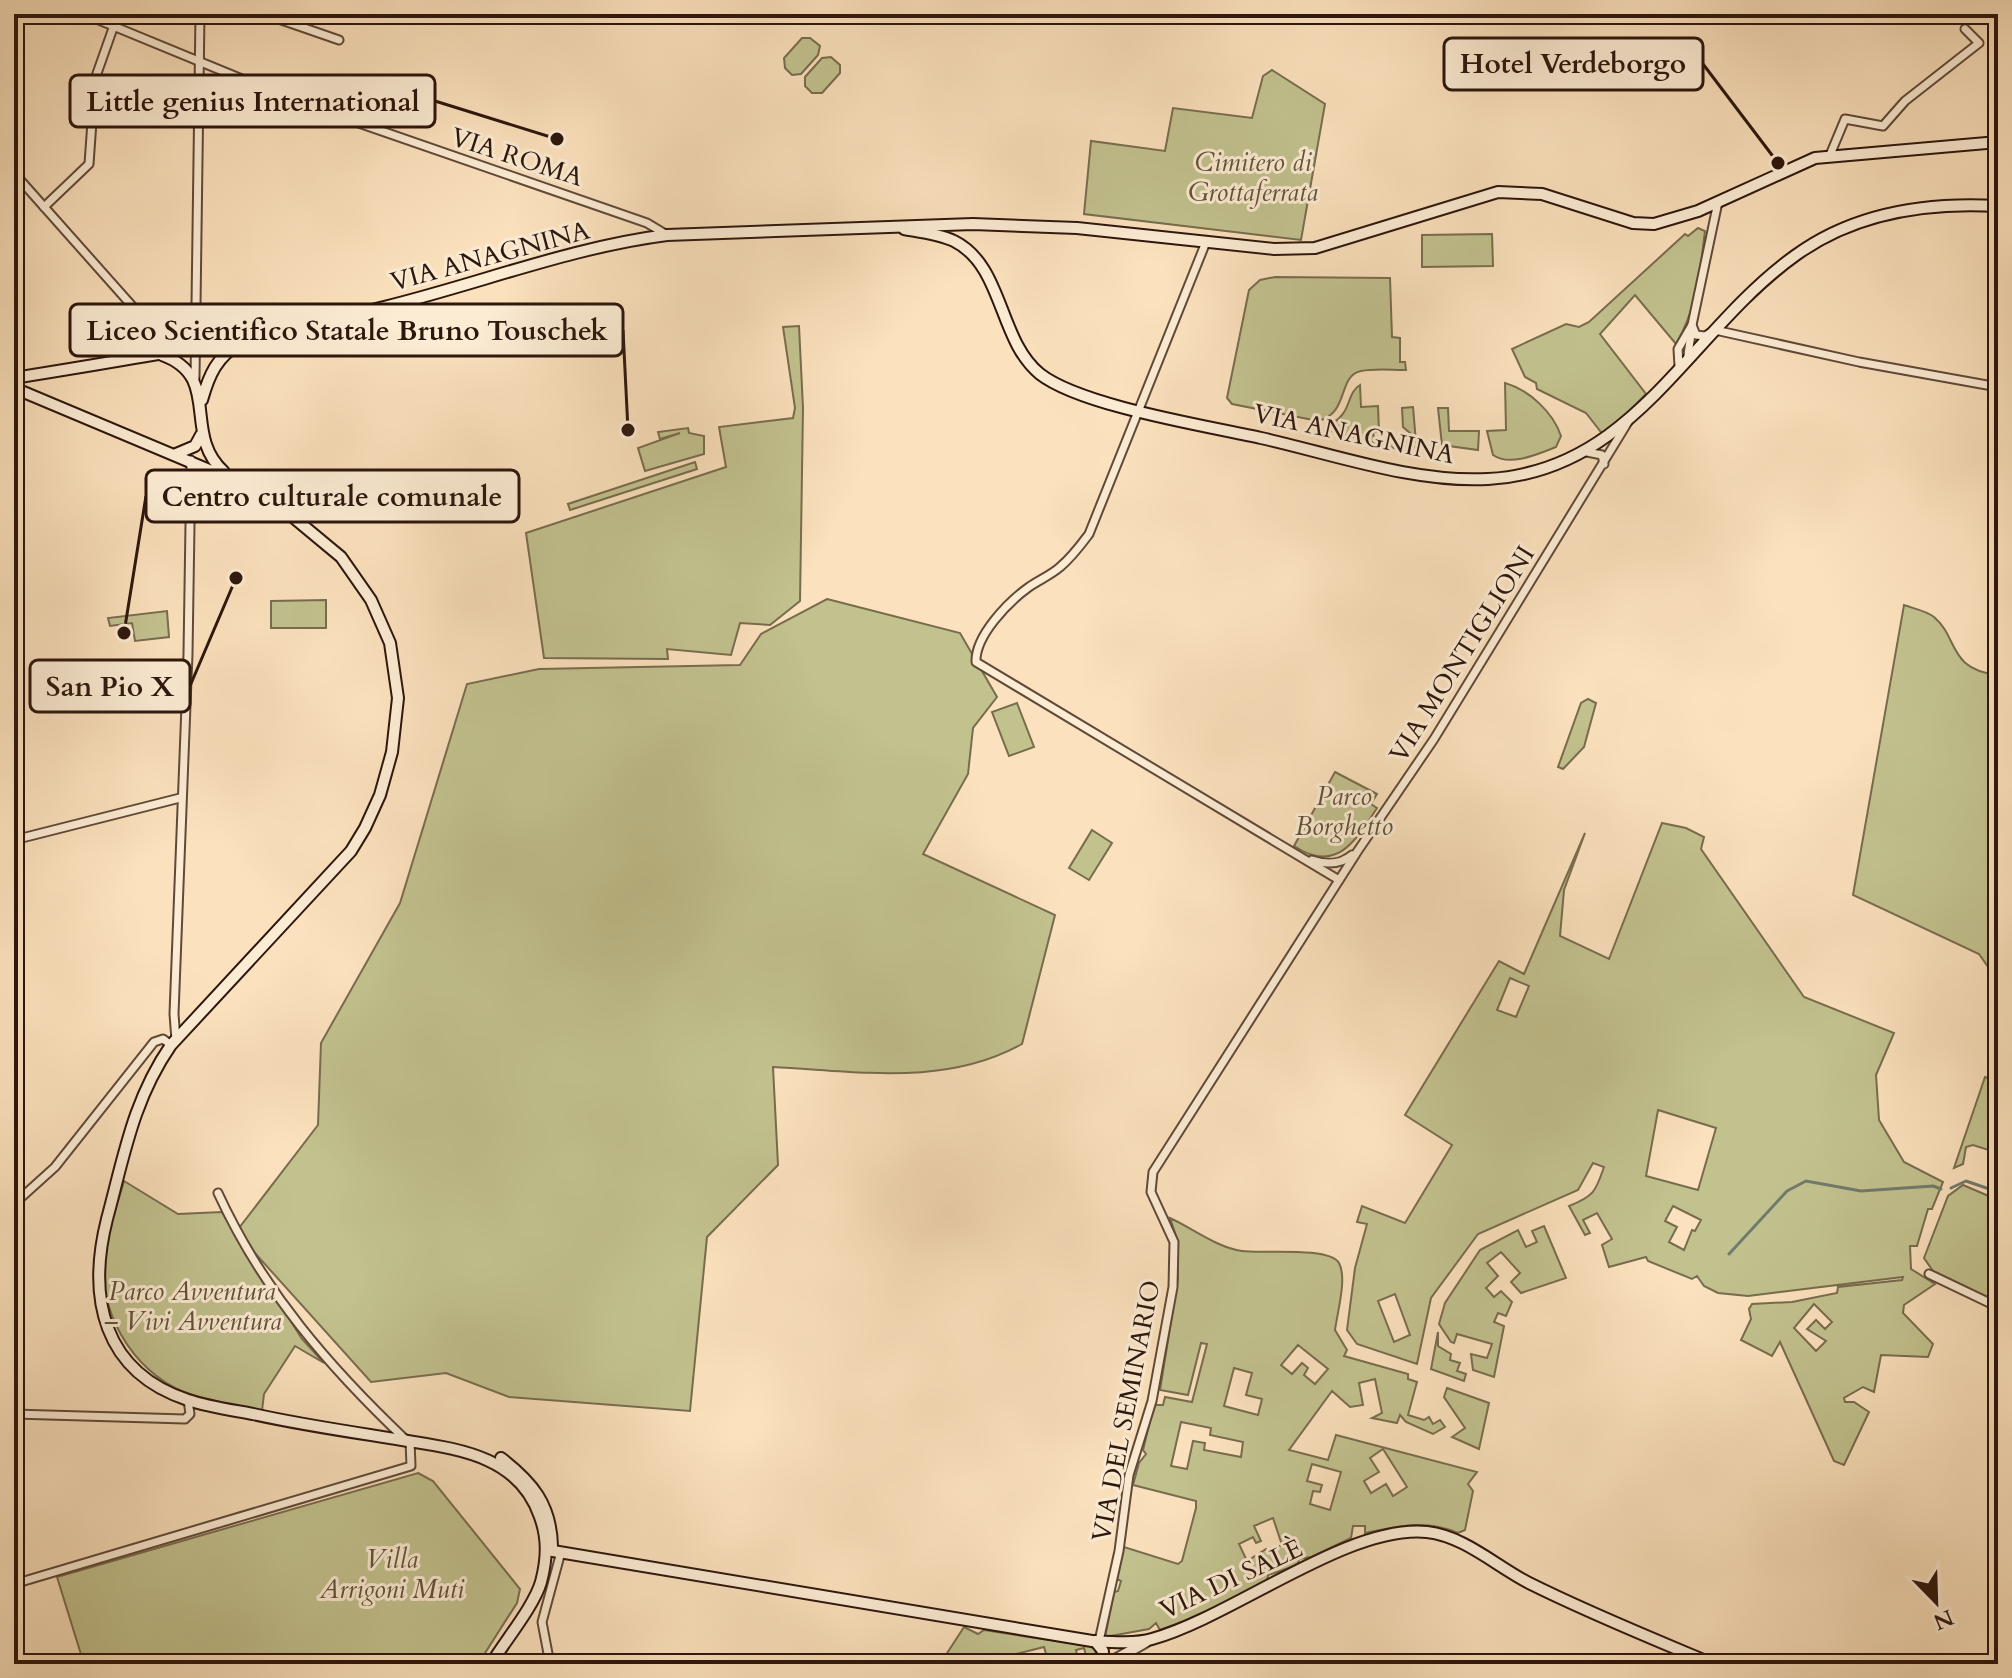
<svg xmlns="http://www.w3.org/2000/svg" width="2012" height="1678" font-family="Cardo,serif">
  <rect width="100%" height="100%" fill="#fbe1bd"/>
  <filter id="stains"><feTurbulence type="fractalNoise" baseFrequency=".0025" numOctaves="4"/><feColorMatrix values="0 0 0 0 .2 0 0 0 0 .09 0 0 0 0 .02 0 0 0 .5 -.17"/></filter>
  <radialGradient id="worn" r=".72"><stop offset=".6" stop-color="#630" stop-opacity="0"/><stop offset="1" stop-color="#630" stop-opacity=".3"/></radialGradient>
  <g fill="#c2c28f" stroke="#786c4e" stroke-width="2" fill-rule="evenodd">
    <polygon points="802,38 810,38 820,46 818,55 801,74 792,75 785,68 784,58"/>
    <polygon points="831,57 840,65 840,73 822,93 812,93 805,86 805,77 822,58"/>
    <polygon points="1272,70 1325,104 1301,240 1084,214 1091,141 1165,151 1173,108 1252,118 1263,76"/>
    <path d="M1698,228L1705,231C1700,271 1697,309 1676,344L1635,295L1600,334L1646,394L1604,436L1586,413L1537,389L1536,383L1525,377L1512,349L1566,324L1579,327L1589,322L1685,234L1688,236Z"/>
    <polygon points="1492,234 1493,266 1422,267 1422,235"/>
    <path d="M1275,277L1390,278L1392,337L1400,338V362H1405L1406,370C1392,370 1374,368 1361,371C1337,376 1350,413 1318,421L1232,404L1227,398L1249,290L1260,280Z"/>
    <polygon points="799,326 803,408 800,601 770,625 740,623 731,655 667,649 668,659 544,658 526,533 726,467 719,427 793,418 795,408 783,327"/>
    <path d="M1505,383C1529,390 1553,412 1561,436L1556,447C1538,454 1510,467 1493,455L1487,431L1506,430Z"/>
    <path d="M1360,385L1361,407L1378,406L1379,432H1373L1374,438H1381L1387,445L1396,440L1410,442V433L1403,427L1402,408L1413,407L1416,442L1419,444L1408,452L1328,430V425C1353,415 1345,394 1360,385Z"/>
    <polygon points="1438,408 1448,408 1449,431 1479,431 1478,450 1442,445"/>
    <polygon points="688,428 689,433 704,436 704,454 645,471 638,448 680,433 660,439 658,432"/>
    <polygon points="695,462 697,469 570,510 568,504"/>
    <path d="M827,599L960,633L997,697L973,728L968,774L923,854L1055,915L1022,1044C945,1087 857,1071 773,1067L778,1165L707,1237L690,1411L509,1397L446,1373L371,1382L236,1232L318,1125L321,1043L400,903L467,684L539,669L740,665L761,634Z"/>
    <polygon points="326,600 326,628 271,628 271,601"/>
    <path d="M1904,605C1912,608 1927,611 1934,617C1959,638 1947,669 1998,675V981L1979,954L1853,895Z"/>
    <polygon points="167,611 169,637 135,641 132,623 110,626 108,618"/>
    <polygon points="1588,699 1596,703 1584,747 1563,769 1558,767 1581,703"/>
    <polygon points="1017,703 1034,747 1009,756 992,712"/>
    <path d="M1335,772L1377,794L1371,804L1377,808C1355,842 1336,874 1294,846Z"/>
    <path d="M1662,823L1686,828L1704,837L1701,849L1804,997L1894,1033L1876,1075L1879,1120L1904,1162L1943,1182L1932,1209H1928L1917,1246H1910L1911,1269L1935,1284L1904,1305L1903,1313L1933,1344L1928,1357L1881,1355L1874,1392L1863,1387L1844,1398L1845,1402H1854L1869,1412L1844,1465L1834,1461L1780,1342L1772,1356L1741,1340L1751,1319L1749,1309L1752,1304L1792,1302L1837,1293L1838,1287L1902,1280L1903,1277L1748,1296L1718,1293L1704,1286L1697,1276L1692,1279L1648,1261L1646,1257L1609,1267L1602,1245L1612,1239L1597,1213L1583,1220L1590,1233L1585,1235L1569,1206C1595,1196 1596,1190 1604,1167L1593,1163L1578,1190L1478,1234L1431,1298L1417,1364L1357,1344L1347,1330L1355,1268L1367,1224L1357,1222L1362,1206L1405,1223L1452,1145L1405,1115L1499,961L1524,974L1585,833L1564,890L1560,936L1609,959ZM1510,978L1529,986L1516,1017L1497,1010ZM1658,1110L1716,1128L1698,1190L1646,1176ZM1673,1206L1701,1220L1695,1231L1692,1230L1684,1250L1669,1242L1677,1227L1665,1221ZM1395,1294L1410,1335L1394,1342L1378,1301ZM1814,1304L1832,1322L1825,1329L1816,1320L1807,1329L1826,1341L1816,1351L1794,1328Z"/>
    <polygon points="1092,830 1112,843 1089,880 1069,868"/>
    <polygon points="1985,1077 1998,1082 1998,1153 1973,1145 1966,1147 1963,1164 1954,1168"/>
    <path d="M124,1181L178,1214L222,1212L302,1339L324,1363L295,1346L264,1394L262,1411C237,1405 208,1401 184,1392C132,1371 96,1309 104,1252C107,1229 118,1204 124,1181Z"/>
    <polygon points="1963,1185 1998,1200 1998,1302 1933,1271 1924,1258 1948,1196"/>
    <path d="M1170,1218C1192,1228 1218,1248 1242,1251C1260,1254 1329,1246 1339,1263C1347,1278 1338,1309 1335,1330L1347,1350L1344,1356L1408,1374V1379L1417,1382L1408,1415L1424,1420L1429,1417L1433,1424L1440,1420L1445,1427L1433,1434L1406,1422L1400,1415L1397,1423L1372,1418L1382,1413L1375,1379L1359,1383L1363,1405L1350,1407L1332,1391L1289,1450L1328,1460L1336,1435L1477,1472L1468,1484L1473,1491L1465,1530L1458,1533C1426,1519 1399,1526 1365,1533V1526H1353L1351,1538L1312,1557L1299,1559L1298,1565L1268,1575L1267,1582L1199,1616L1160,1630L1156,1623L1149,1629L1105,1637L1114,1592L1118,1591L1121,1581L1117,1579L1124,1547L1178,1564L1182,1561L1196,1508V1501L1133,1485L1139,1463L1146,1454L1143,1450L1154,1405H1163L1165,1397L1192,1402L1207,1344L1201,1343L1188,1395L1160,1390L1178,1278V1242ZM1298,1345L1328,1369L1315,1384L1304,1375L1308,1368L1302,1363L1292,1374L1281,1365ZM1234,1368L1252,1373L1246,1395L1262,1399L1258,1415L1224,1406ZM1181,1422L1211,1428L1210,1435L1243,1442L1241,1457L1204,1450L1205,1443L1193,1441L1187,1469L1171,1466ZM1383,1449L1407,1487L1393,1496L1386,1484L1371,1493L1364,1481L1379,1472L1370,1458ZM1312,1464L1341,1472L1330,1510L1310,1504L1313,1491L1320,1492L1322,1485L1307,1481ZM1273,1518L1282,1545L1268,1552L1266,1549L1247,1561L1239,1544L1253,1537L1256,1543L1261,1541L1254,1526Z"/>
    <polygon points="1544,1226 1566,1278 1521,1293 1511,1282 1520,1273 1501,1252 1487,1263 1498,1276 1486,1288 1494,1297 1501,1291 1512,1302 1506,1316 1498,1313 1494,1322 1504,1326 1494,1377 1473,1370 1471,1354 1487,1358 1492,1344 1457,1334 1454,1343 1451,1342 1439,1324 1445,1303 1480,1250 1518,1230 1526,1247 1537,1242 1532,1231"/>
    <polygon points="1438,1332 1438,1346 1451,1354 1450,1360 1460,1363 1457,1371 1466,1374 1464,1381 1431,1369"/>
    <polygon points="1447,1388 1489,1403 1479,1449 1452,1437 1465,1428 1444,1397"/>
    <polygon points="418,1473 433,1481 520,1589 517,1603 478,1664 84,1664 57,1577"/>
    <polygon points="964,1627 978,1634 984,1630 1089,1646 1096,1650 1094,1664 1088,1664 1084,1648 1076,1650 1079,1664 1049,1664 1044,1647 1016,1654 1018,1664 940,1664"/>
  </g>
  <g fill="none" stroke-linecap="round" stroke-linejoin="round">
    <g stroke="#717b6e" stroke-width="3">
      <polyline points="1951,1188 1966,1181 1998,1192"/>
      <polyline points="1729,1254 1787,1191 1806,1181 1861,1191 1933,1186 1941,1189"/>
    </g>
    <defs>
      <g id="minor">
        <polyline points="84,14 298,102 647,223 667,235"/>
        <polyline points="264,14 339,40"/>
        <polyline points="1830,155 1845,119 1883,126 1905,101 1979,43 1965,29"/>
        <polyline points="14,173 173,352"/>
        <polyline points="44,207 89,164 95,79 118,14"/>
        <path d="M1206,242L1089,534C1080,546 1072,557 1060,567C1051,575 1039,580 1029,587C1008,602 975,636 976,662L1339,880"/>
        <polyline points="1692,325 1696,335 1705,336 1715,330 1859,362 1998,387"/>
        <polyline points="1688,355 1692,327"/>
        <polyline points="1679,366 1678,349 1692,325 1718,202"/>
        <polyline points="195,378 200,14"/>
        <polyline points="1587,452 1602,455 1604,464"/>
        <polyline points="14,840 180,798"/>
        <path d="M1312,860C1327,865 1340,865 1352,855"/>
        <polyline points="176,1040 174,1014 188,654 191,460"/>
        <path d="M218,1193C263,1291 329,1367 407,1441"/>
        <polyline points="14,1204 55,1167 154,1042 163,1039 171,1045"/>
        <polyline points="1929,1274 1998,1307"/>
        <polyline points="14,1414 185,1419 190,1414 188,1400"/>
        <polyline points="14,1584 411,1466 410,1441"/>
        <polyline points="1099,1641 1119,1551 1129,1475 1152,1401 1173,1287 1174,1242 1151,1192 1153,1172 1357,852 1434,739 1628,422"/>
        <polyline points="550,1664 542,1622 561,1552"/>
      </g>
      <polyline id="tertiary" points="1107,1664 1146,1642"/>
      <g id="secondary">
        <path d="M904,229C921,232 939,234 954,241C1004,266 998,340 1040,374C1081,406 1207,426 1261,438C1333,454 1413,483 1488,479C1635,471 1688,332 1796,255C1854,213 1928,202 1998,206"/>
        <path d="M162,355C223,377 181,433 224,472"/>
        <path d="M14,378C138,358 262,338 384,307C478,284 572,247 667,235L973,224L1077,228L1274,249L1315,248L1498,192L1542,194L1633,223L1654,224L1698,211L1815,158L1998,142"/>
        <path d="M14,388L264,493L341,557L371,600L390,643L398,698L392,752L380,795L365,828L351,851L171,1045C133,1100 124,1156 107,1219C87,1298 103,1372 188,1400C209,1407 232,1410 253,1414C302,1425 352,1432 402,1440C457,1449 519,1455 540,1517C548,1539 547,1559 541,1582C534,1606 505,1641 491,1664"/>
        <path d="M202,400C209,375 217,356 241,343"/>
        <polyline points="176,454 195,446 201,435"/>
        <path d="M501,1458C532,1482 551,1504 552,1546"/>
        <path d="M547,1550L1092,1641C1110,1642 1135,1644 1152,1639C1234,1616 1348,1524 1427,1532C1464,1536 1496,1566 1529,1583C1589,1613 1651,1638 1713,1664"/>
        <polyline points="1095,1641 1103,1651 1102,1664"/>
      </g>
    </defs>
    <use href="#minor" stroke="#604939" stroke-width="11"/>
    <use href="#tertiary" stroke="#604939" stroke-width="13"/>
    <use href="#secondary" stroke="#2d160d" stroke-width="14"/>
    <use href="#minor" stroke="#fcecd4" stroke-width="7"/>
    <use href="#tertiary" stroke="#fcecd4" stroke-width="9"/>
    <use href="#secondary" stroke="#fcecd4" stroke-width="10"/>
  </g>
  <g text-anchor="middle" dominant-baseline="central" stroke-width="6" stroke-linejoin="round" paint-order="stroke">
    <g font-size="26" fill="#2d160d" stroke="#fcecd4">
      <text transform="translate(517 157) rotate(18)">VIA ROMA</text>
      <text transform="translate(490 256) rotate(-15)">VIA ANAGNINA</text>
      <text transform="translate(1354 434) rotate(12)">VIA ANAGNINA</text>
      <text transform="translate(1462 654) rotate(-58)">VIA MONTIGLIONI</text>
      <text transform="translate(1126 1411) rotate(-79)">VIA DEL SEMINARIO</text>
      <text transform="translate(1231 1579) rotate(-25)">VIA DI SALÈ</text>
    </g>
    <g font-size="26" font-style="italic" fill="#61523a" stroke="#fcecd4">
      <text x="1253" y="162">Cimitero di<tspan x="1253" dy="30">Grottaferrata</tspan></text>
      <text x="1344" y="796">Parco<tspan x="1344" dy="30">Borghetto</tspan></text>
      <text x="192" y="1291">Parco Avventura<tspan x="192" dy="30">– Vivi Avventura</tspan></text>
      <text x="392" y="1559">Villa<tspan x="392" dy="30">Arrigoni Muti</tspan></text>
    </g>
  </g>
  <path fill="none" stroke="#2d160d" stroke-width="3" d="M1778 163L1703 64M557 139L435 101M628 430L623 330M124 633L146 496M236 578L190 686"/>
  <g fill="#2d160d" stroke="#fcecd4" stroke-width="3">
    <circle cx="1778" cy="163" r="8"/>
    <circle cx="557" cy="139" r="8"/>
    <circle cx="628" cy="430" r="8"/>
    <circle cx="124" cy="633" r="8"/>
    <circle cx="236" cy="578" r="8"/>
  </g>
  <g fill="#fcecd4" stroke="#2d160d" stroke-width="3">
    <rect x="1444" y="38" width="259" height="52" rx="8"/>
    <rect x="70" y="75" width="365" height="52" rx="8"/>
    <rect x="70" y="304" width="553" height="52" rx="8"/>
    <rect x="146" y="470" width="373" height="52" rx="8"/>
    <rect x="30" y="660" width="160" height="52" rx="8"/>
  </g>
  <g font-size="28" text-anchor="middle" font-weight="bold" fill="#2d160d">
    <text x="1573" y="73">Hotel Verdeborgo</text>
    <text x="253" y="111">Little genius International</text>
    <text x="347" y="340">Liceo Scientifico Statale Bruno Touschek</text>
    <text x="332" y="506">Centro culturale comunale</text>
    <text x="110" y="696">San Pio X</text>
  </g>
  <rect width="2012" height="1678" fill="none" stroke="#fbe1bd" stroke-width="48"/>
  <rect x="16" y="16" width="1980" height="1646" fill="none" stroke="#2d160d" stroke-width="4"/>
  <rect x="24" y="24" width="1964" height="1630" fill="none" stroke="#2d160d" stroke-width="2"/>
  <g transform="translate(1936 1602) rotate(157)" stroke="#fcecd4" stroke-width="6" paint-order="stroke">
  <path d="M0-6L14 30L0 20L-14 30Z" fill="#2d160d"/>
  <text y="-12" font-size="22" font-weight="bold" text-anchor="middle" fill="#2d160d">N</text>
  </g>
  <rect width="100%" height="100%" filter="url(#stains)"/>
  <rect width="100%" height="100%" fill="url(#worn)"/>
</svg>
